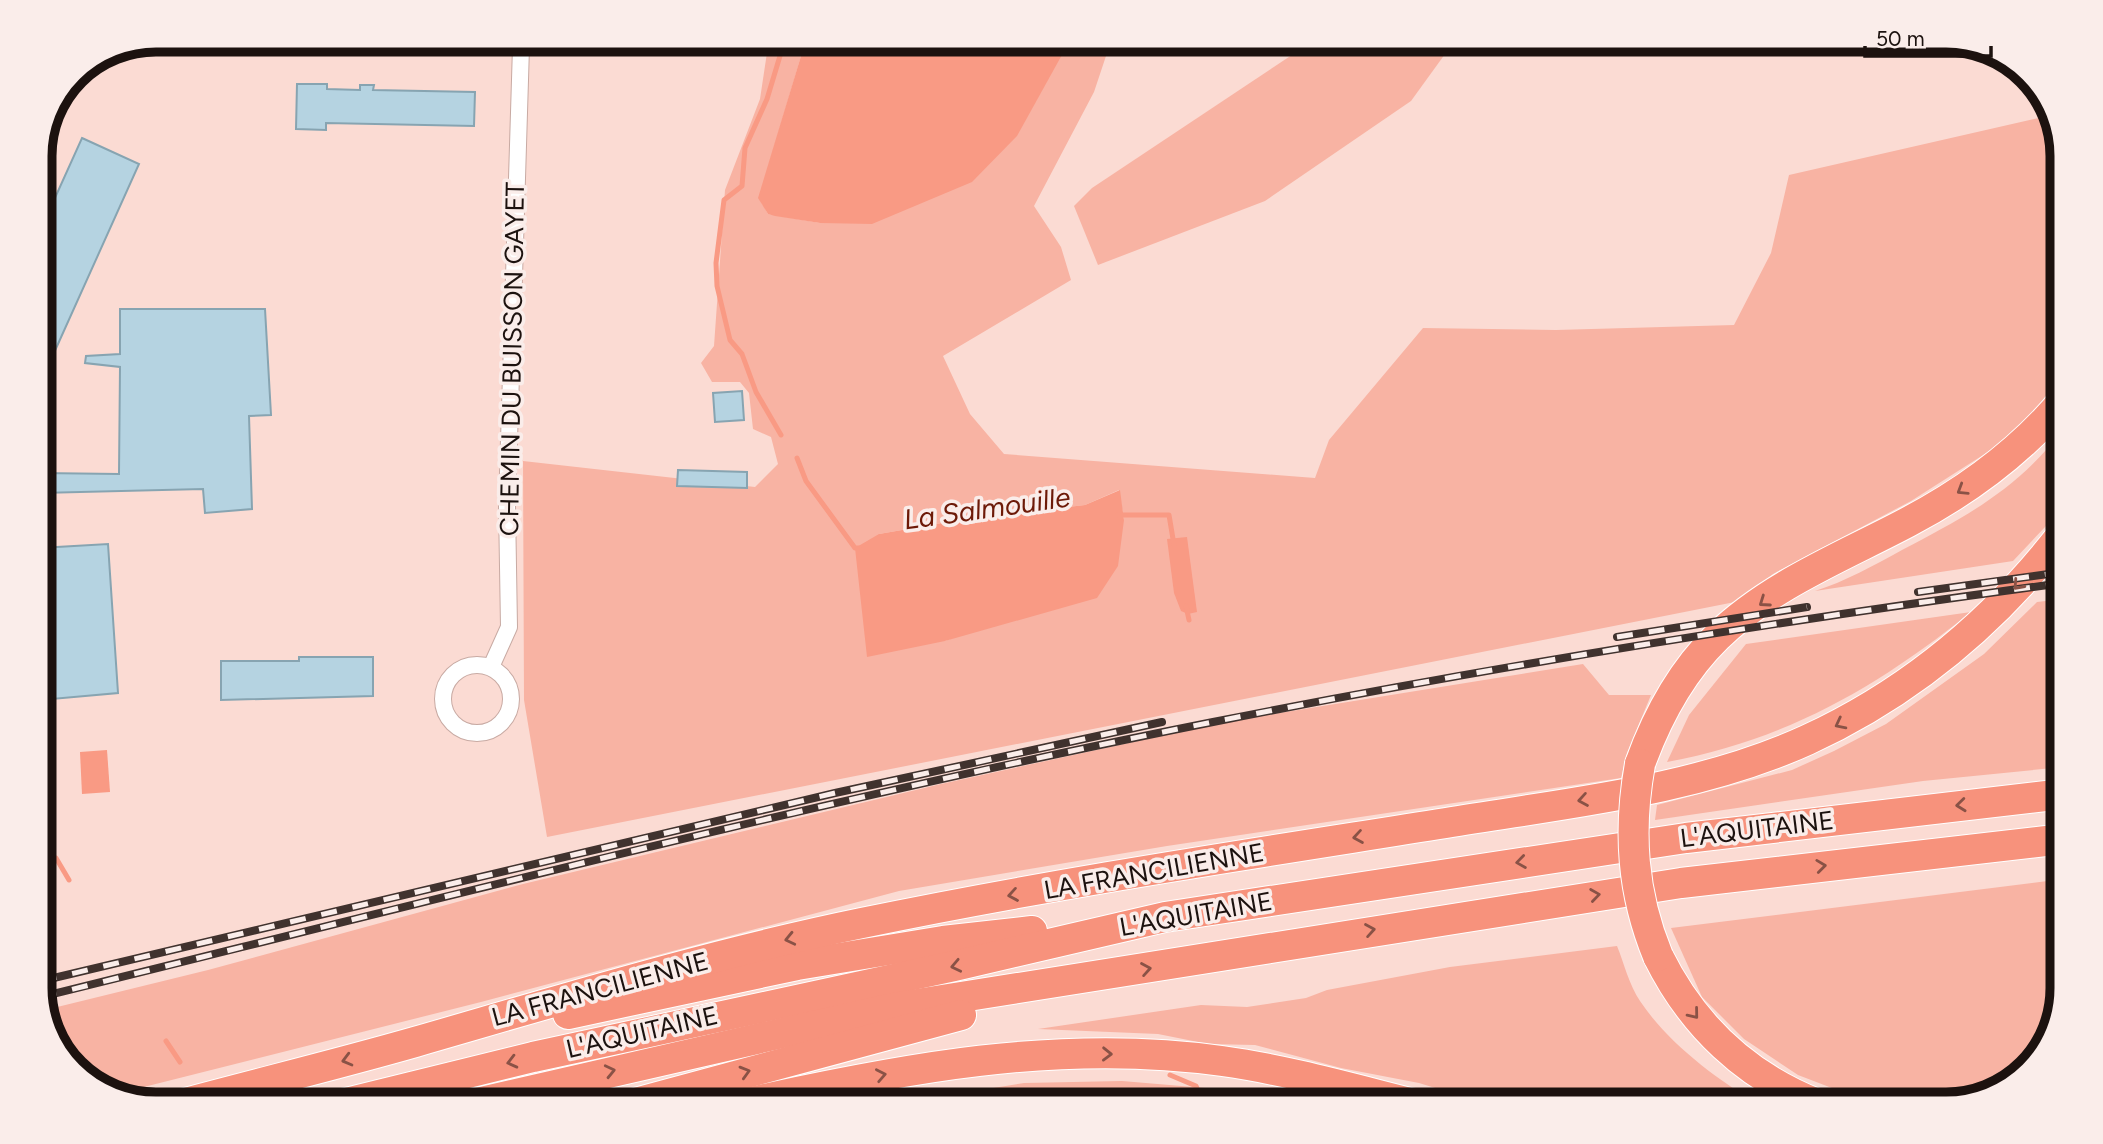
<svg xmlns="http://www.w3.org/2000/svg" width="2103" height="1144" font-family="Figtree,sans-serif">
  <rect width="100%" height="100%" fill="#fbdbd3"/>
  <g fill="#f8b3a3" fill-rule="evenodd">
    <polygon points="1310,43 1453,43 1411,101 1265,201 1098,265 1074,206 1092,188"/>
    <path d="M1068,44H1110L1094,92L1034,206L1061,247L1071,280L943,356L970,414L1004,454L1315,478L1329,440L1423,328L1556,330L1734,325L1771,253L1789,175L2047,116L2048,106L2063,149V375L2013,436L1911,501L1773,574L1740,601L547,837L524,700L523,461L755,487L778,464L771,437L753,429L749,393L740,382H712L701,363L714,346L725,190L760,99L768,46H804L759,198L768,214L820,223ZM1119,490L1124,520L966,633L945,641L879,534L965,519L1085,505Z"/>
    <path d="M2063,430V508L2013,561L1815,591C1846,581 1873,566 1902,550C1967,516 2016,490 2063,430Z"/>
    <polygon points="2063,599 2063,767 1923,781 1655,820 1657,805 1792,770 1834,751 1886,724 1984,654 2037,602"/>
    <path d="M1971,612C1876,688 1788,739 1667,762L1689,715L1746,644Z"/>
    <polygon points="1583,664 1609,695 1651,695 1627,753 1621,778 1167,846 899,891 481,1002 116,1094 105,1092 60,1052 45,1010 208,970 523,884 941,784 1229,721"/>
    <polygon points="2063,879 2063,988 2051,1039 2009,1084 1953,1102 1894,1104 1858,1098 1798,1075 1744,1039 1702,997 1671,928"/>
    <path d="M1617,946C1624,963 1629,985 1640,1001C1668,1043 1715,1078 1758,1104H1487L1419,1083L1341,1068L1255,1045L1208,1044L1158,1034L1038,1029L1201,1005L1247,1007L1306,998L1327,990L1450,967Z"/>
    <polygon points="1122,1081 1217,1089 1287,1104 894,1104 1024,1083"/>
  </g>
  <g fill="#f99a84">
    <polygon points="1068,44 1017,136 972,182 872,224 820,223 775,216 768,214 758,198 804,46"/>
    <polygon points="1120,490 1124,520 1118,566 1097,598 945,641 867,657 855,548 879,534 965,519 1085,505"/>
    <polygon points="1187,537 1197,612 1188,614 1181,611 1174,593 1167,539"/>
    <polygon points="107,750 110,792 82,794 80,752"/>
  </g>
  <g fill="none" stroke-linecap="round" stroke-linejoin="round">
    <g stroke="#f99a84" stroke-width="5">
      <polyline points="781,435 756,392 742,354 730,340 717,286 716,263 724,200 742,186 745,148 767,99 783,46"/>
      <polyline points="797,458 806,481 855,548 859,548"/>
      <polyline points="1118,515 1169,515 1174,545"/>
      <polyline points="1186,606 1189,620"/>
      <polyline points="41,834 45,839"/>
      <polyline points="56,858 69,880"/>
      <polyline points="166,1041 180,1062"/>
      <polyline points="1170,1075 1196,1086 1204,1104"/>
    </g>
  </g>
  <g fill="#b5d3e1" stroke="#87a4b1" stroke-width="2">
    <polygon points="297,84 327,84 327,89 360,90 360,85 374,85 373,90 475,92 474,126 326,123 326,130 296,129"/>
    <polygon points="82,138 139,164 40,384 40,231"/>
    <polygon points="120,309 265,309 271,415 249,416 252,509 205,513 203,489 40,493 40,473 119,474 120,367 85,363 86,356 120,354"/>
    <polygon points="742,391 744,420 715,422 713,393"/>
    <polygon points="678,470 747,472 747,488 677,486"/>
    <polygon points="108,544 118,693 41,700 40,548"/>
    <polygon points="299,657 373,657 373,696 221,700 221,661 299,661"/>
  </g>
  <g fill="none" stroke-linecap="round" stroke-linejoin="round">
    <defs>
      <g id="street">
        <circle cx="477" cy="699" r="34"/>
        <polyline points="491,667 509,627 507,506 521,47"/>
      </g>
      <g id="highway">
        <path d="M1640,764C1657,717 1681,672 1717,637C1770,585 1844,556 1908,522C1967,491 2020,452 2063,401"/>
        <path d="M1658,956C1692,1025 1746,1076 1817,1104"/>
        <polyline points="568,1014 797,965 943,941 1032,931"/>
        <path d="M182,1104C260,1083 338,1064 415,1042C564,999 711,954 862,923C1055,883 1251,854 1446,823C1566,803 1695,791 1807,740C1909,693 1995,621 2063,533"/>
        <polyline points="342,1104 533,1057 954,966 1165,917 1686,838 2063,794"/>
        <polyline points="472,1104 892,1008 1681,883 2063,839"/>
        <polyline points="632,1104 961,1015"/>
        <path d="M742,1104C899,1069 1060,1038 1222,1061C1287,1070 1350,1088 1414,1104"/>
      </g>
    </defs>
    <use href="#street" stroke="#c8aaa3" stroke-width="18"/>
    <use href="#highway" stroke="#fff" stroke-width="32"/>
    <use href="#street" stroke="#fff" stroke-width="16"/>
    <use href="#highway" stroke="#f7927c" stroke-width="30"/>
    <defs>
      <g id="rail">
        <polyline points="1918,592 2063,572"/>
        <polyline points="1617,637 1807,607"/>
        <polyline points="41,981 835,793 1162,722"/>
        <path d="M41,997C430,901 819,800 1213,722C1495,666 1778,621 2063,583"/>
      </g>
    </defs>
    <use href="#rail" stroke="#40322e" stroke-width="8"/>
    <use href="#rail" stroke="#faedea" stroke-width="5" stroke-dasharray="16" stroke-linecap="butt"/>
    <defs>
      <path id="highway-bridge" d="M1640,764C1628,831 1632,893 1658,956"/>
    </defs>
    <use href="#highway-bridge" stroke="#fff" stroke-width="32" stroke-linecap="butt"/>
    <use href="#highway-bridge" stroke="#f7927c" stroke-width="30"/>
  </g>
  <defs><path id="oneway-chevron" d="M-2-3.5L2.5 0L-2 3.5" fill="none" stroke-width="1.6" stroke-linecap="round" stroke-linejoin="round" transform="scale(1.75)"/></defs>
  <g stroke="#8a5246">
    <use href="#oneway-chevron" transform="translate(1962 490) rotate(148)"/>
    <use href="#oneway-chevron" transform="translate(2018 585) rotate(132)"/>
    <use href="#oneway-chevron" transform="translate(1764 602) rotate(145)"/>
    <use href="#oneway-chevron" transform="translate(1840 724) rotate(153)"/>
    <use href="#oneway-chevron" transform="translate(1583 800) rotate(170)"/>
    <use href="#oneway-chevron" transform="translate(1961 805) rotate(174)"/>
    <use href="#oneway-chevron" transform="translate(1358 837) rotate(171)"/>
    <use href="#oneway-chevron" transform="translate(1521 862) rotate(172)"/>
    <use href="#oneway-chevron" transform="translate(1821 866) rotate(-7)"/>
    <use href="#oneway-chevron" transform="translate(1013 895) rotate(170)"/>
    <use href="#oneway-chevron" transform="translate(1595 895) rotate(-8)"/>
    <use href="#oneway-chevron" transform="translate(1370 930) rotate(-10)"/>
    <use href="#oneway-chevron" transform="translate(790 939) rotate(167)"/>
    <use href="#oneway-chevron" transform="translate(956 966) rotate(168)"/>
    <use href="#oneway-chevron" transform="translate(1146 969) rotate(-10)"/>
    <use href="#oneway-chevron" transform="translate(1694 1014) rotate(51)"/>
    <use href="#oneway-chevron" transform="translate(1107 1054) rotate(1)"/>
    <use href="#oneway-chevron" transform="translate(347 1060) rotate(165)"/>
    <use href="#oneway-chevron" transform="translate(512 1062) rotate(166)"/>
    <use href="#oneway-chevron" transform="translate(610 1071) rotate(-13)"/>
    <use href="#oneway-chevron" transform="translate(745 1072) rotate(-16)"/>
    <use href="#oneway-chevron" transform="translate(881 1075) rotate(-11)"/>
  </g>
  <g text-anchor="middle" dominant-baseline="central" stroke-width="7" stroke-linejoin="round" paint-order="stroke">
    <g font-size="26" fill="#1c120f" stroke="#faedea">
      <text transform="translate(512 359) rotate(-89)">CHEMIN DU BUISSON GAYET</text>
      <text transform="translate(1757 829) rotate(-7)">L'AQUITAINE</text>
      <text transform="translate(1154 871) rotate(-10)">LA FRANCILIENNE</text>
      <text transform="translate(1196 914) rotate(-10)">L'AQUITAINE</text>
      <text transform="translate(600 989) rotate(-15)">LA FRANCILIENNE</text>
      <text transform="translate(642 1032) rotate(-13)">L'AQUITAINE</text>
    </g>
    <g font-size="28" font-style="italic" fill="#6d1a08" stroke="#faedea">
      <text transform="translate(987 508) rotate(-8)">La Salmouille</text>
    </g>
  </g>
  <path d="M0 0H2103V1144H0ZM156 52H1946A104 104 0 0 1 2050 156V988A104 104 0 0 1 1946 1092H156A104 104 0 0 1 52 988V156A104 104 0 0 1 156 52Z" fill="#faedea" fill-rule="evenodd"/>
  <path fill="none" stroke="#1c120f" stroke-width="9" d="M156 52H1946A104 104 0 0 1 2050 156V988A104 104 0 0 1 1946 1092H156A104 104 0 0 1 52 988V156A104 104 0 0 1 156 52Z"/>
  <path d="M1865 46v10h126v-10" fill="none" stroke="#1c120f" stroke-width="3.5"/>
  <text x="1876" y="46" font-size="21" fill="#1c120f" stroke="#faedea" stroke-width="5" paint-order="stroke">50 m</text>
</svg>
